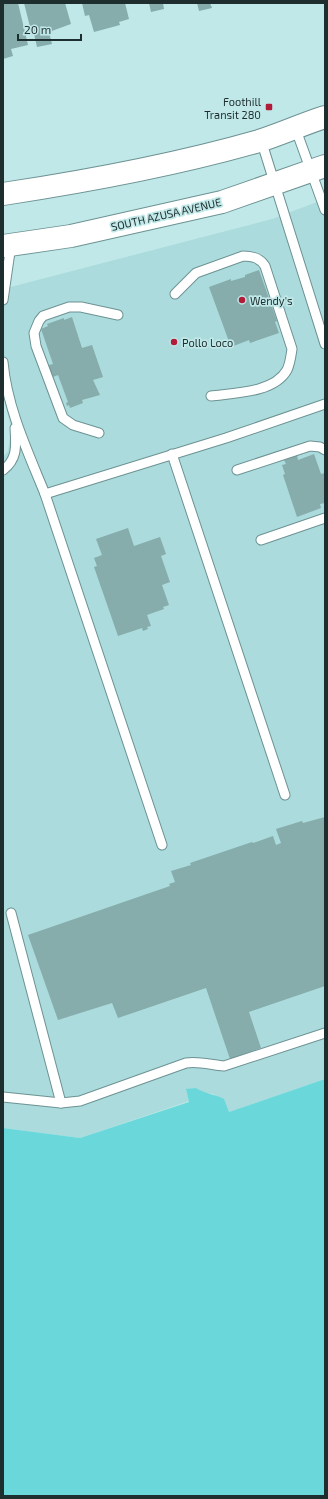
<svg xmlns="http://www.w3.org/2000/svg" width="328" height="1499" font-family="'Exo 2',sans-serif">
  <rect width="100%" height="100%" fill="#c0e8e8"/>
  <polygon fill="#abdbdc" points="325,199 325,1079 229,1112 214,1094 204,1093 196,1088 186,1090 189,1101 80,1138 3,1128 3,457 8,451 11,429 3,393 3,289 272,219"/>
  <path fill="#6ad8db" d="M325,1079V1496H3V1128L80,1138L189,1102L186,1089L196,1088C205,1094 215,1094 224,1099L229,1112Z"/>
  <g fill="#86acac">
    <polygon points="3,3 18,3 28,45 11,49 13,56 3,59"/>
    <polygon points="24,3 65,3 71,24 49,32 52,44 37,47 34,34 32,35"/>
    <polygon points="82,3 125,3 129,19 119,22 120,25 94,32 89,15 85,16"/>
    <polygon points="149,3 163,3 164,9 151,12"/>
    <polygon points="197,3 210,3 212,8 199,11"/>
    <polygon points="259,270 277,321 275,322 279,333 250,343 249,340 231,347 209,287 231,279 231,281 245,277 245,275"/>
    <polygon points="72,317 82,348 92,345 103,377 93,380 100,395 82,400 83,403 70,408 69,405 67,406 66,403 68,402 58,375 53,377 52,374 50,374 49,365 53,364 41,329 48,326 47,324 64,318 64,320"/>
    <polygon points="314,454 321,474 325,473 325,503 320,504 321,508 297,517 283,475 285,474 282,465 286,464 284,460 297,455 298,460"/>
    <polygon points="128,528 134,546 160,537 166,554 161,556 170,582 162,585 169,605 163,607 164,609 147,615 151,626 147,627 148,629 143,631 142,628 118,636 94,567 97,566 94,558 102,555 96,539"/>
    <polygon points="325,817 325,986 249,1012 261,1048 230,1059 206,988 118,1018 112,1003 58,1020 28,935 170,886 169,884 175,882 171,871 191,865 190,863 252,842 253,843 273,836 276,845 281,843 276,829 302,821 303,823"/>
  </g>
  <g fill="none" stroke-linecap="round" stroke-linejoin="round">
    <defs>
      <g id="service">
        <polyline points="295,127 325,210"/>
        <polyline points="261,140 325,344"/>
        <path d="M175,294L196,273L243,256C253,256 260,258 265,266L292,349C291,356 290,364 287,370C274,393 234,393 211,396"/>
        <polyline points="3,300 11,245"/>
        <path d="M3,362C7,408 28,452 45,494L162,845"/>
        <polyline points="99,433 73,425 63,418 36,346 34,333 39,321 43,316 69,307 81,307 118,315"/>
        <polyline points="172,454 285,795"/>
        <path d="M3,470C18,459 16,445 15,428"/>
        <polyline points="237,470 310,446 320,447 325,450"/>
        <polyline points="45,494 226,438 325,404"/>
        <polyline points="261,540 325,518"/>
        <polyline points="11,913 61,1103"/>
        <path d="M3,1097L61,1103L80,1101L186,1063C199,1061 211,1065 224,1066L325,1033"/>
      </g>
      <g id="primary">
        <path d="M3,194C89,181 175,165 259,141C281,134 303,124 325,117"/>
        <polyline points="3,246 71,236 222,202 325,166"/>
      </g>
    </defs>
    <use href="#service" stroke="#6d9293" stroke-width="11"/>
    <use href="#primary" stroke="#6d9293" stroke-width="24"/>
    <use href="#service" stroke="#fff" stroke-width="9"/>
    <use href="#primary" stroke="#fff" stroke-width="22"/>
  </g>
  <g fill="#b11d39" stroke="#c0e8e8" stroke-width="1.5">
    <rect x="265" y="103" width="8" height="8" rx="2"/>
    <circle cx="242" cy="300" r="4"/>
    <circle cx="174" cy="342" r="4"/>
  </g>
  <g text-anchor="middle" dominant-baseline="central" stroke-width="3.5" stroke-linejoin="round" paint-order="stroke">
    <g font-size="11" fill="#1e2d2e" stroke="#c0e8e8" text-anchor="start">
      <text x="261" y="101" text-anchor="end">Foothill<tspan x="261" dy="13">Transit 280</tspan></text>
      <text x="250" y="300">Wendy's</text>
      <text x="182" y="342">Pollo Loco</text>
    </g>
    <g font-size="11" fill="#1e2d2e" stroke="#c0e8e8">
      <text transform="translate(166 214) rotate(-13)">SOUTH AZUSA AVENUE</text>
    </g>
  </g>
  <rect width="328" height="1499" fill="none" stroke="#1e2d2e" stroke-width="8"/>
  <path d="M18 34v6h63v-6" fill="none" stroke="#1e2d2e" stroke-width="2"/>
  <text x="24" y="34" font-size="12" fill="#1e2d2e" stroke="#c0e8e8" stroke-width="3" paint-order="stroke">20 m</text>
</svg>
